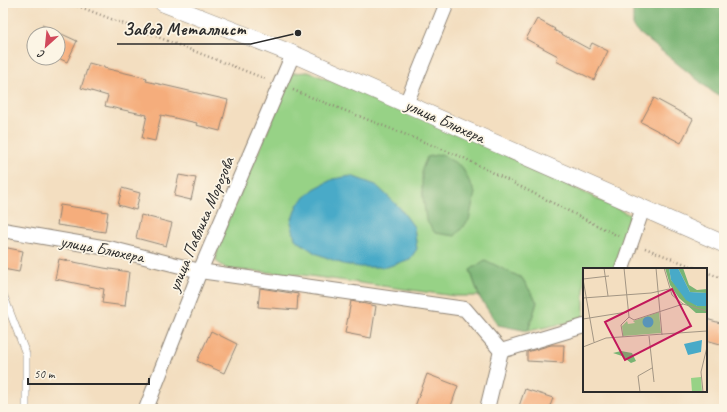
<svg xmlns="http://www.w3.org/2000/svg" width="727" height="412" font-family="Caveat,sans-serif">
  <rect width="100%" height="100%" fill="#fcf5e5"/>
  <filter id="ink" filterUnits="userSpaceOnUse"><feTurbulence type="fractalNoise" baseFrequency=".025" numOctaves="2"/><feDisplacementMap in="SourceGraphic" scale="8" xChannelSelector="R" yChannelSelector="G"/><feConvolveMatrix kernelMatrix="1 2 1 2 8 2 1 2 1" color-interpolation-filters="sRGB"/></filter>
  <filter id="wash" filterUnits="userSpaceOnUse"><feTurbulence type="fractalNoise" baseFrequency=".012" numOctaves="4" result="noise"/><feDisplacementMap in="SourceGraphic" scale="16" xChannelSelector="R" yChannelSelector="G"/><feGaussianBlur stdDeviation="0.9" result="paint"/><feColorMatrix in="noise" values="0 0 0 0 0 0 0 0 0 0 0 0 0 0 0 0 0 1.4 0 .05"/><feComposite in="paint" operator="in"/></filter>
  <g filter="url(#wash)">
    <rect width="100%" height="100%" fill="#f3dec0"/>
    <polygon fill="#97d286" stroke="#617e58" points="308,72 397,105 549,175 630,215 621,256 616,269 584,269 584,317 580,320 528,331 537,302 522,278 470,270 479,296 454,296 303,275 227,269 216,261 218,244 293,73"/>
    <g fill="#79b473" stroke="#52704f">
      <polygon points="633,3 724,3 724,97 714,93 633,28"/>
      <polygon points="441,154 462,167 475,193 469,220 455,236 435,233 426,220 422,189 422,169 427,157"/>
      <polygon points="485,260 522,278 537,302 528,331 498,325 480,298 470,270"/>
    </g>
    <polygon fill="#48aac8" stroke="#3a6a7a" points="351,176 376,185 400,208 414,227 417,249 410,259 387,267 360,267 343,264 315,253 295,239 291,222 297,205 314,189 333,179"/>
    <g id="blocks">
      <g fill="#f5ad7c">
        <polygon points="537,19 555,29 554,30 589,49 592,43 608,51 594,80 556,61 558,56 526,39"/>
        <polygon points="42,25 77,41 67,62 58,58 58,34 38,34"/>
        <polygon points="89,63 104,67 104,68 147,78 146,81 228,100 220,131 196,125 197,123 161,115 155,141 142,138 147,115 105,106 108,96 81,88"/>
        <polygon points="654,98 693,119 681,143 641,122"/>
        <polygon points="179,175 196,178 191,200 174,196"/>
        <polygon points="122,188 140,193 136,210 118,205"/>
        <polygon points="60,205 108,212 105,232 57,225"/>
        <polygon points="141,215 172,223 166,246 136,238"/>
        <polygon points="3,247 23,251 19,272 3,269"/>
        <polygon points="59,259 104,268 129,272 125,306 102,303 104,289 55,279"/>
        <polygon points="260,288 298,294 297,310 258,307"/>
        <polygon points="351,301 376,306 371,338 345,333"/>
        <polygon points="706,319 724,324 724,345 706,340"/>
        <polygon points="211,331 237,344 224,373 197,361"/>
        <polygon points="551,345 564,345 563,363 527,361 527,352"/>
        <polygon points="427,374 458,386 450,409 414,409"/>
        <polygon points="525,389 553,398 549,409 518,409"/>
      </g>
    </g>
  </g>
  <g filter="url(#ink)">
    <use href="#blocks" fill-opacity="0" stroke="#8f8476" stroke-width="1"/>
    <g fill="none" stroke-linecap="round" stroke-linejoin="round">
      <defs>
        <polyline id="service" points="3,294 26,354 26,409"/>
        <g id="minor">
          <polyline points="406,104 447,3"/>
          <polyline points="3,230 113,249 200,271 465,309 501,351"/>
          <polyline points="622,269 643,208"/>
          <polyline points="146,409 200,271 293,54"/>
          <polyline points="487,409 501,351 584,326"/>
        </g>
        <polyline id="tertiary" points="163,3 293,54 724,244"/>
      </defs>
      <use href="#service" stroke="#8f8476" stroke-width="8"/>
      <use href="#minor" stroke="#8f8476" stroke-width="16"/>
      <use href="#tertiary" stroke="#8f8476" stroke-width="18"/>
      <g stroke="#8f8476" stroke-width="2.5" stroke-dasharray="1 3" stroke-linecap="butt">
        <polyline points="70,3 266,79"/>
        <polyline points="293,90 462,157 618,236"/>
        <polyline points="645,248 698,269"/>
        <polyline points="706,272 724,279"/>
      </g>
      <use href="#service" stroke="#fff" stroke-width="7"/>
      <use href="#minor" stroke="#fff" stroke-width="14"/>
      <use href="#tertiary" stroke="#fff" stroke-width="17"/>
    </g>
  </g>
  <g text-anchor="middle" dominant-baseline="central" stroke-width="3.5" stroke-linejoin="round" paint-order="stroke">
    <g font-size="17" fill="#2b2b2b" stroke="#fcf5e5">
      <text transform="translate(445 121) rotate(24)">улица Блюхера</text>
      <text transform="translate(201 224) rotate(-67)">улица Павлика Морозова</text>
      <text transform="translate(102 249) rotate(11)">улица Блюхера</text>
    </g>
  </g>
  <g transform="translate(583 268)">
    <rect width="124" height="124" fill="#f3dec0"/>
    <path d="M76,44L78,65L40,68L39,58L44,53L45,56L52,55L50,53ZM118,109L119,124H109L108,110Z" fill="#97d286"/>
    <path d="M82,0H86L88,12L114,38H124V45H113L96,30L87,17ZM95,0H100L106,17L114,22L124,21V25L107,24ZM38,83L49,85L53,93L48,95L39,88L30,85Z" fill="#79b473"/>
    <path d="M86,0H95L107,24L124,25V38H114L103,32L88,12ZM59.5 54a5.5 5.5 0 1 1 11 0a5.5 5.5 0 1 1-11 0ZM119,72L118,84L105,87L101,76Z" fill="#48aac8"/>
    <path fill="none" stroke="#a39684" stroke-width="1" d="M21,0L25,28M73,0L79,67M81,0L89,27L100,36L124,43M0,11L11,74M0,11L26,8M0,30L68,25L86,21M46,49L51,52L100,36M0,51L44,44M66,68L71,114M40,69L38,57L46,49L41,0M0,79L23,70L124,63M57,124L55,108L69,100M120,124L118,104L124,79"/>
    <path fill="#c2185b" fill-opacity="0.15" stroke="#c2185b" stroke-width="2" d="M89,21L108,58L42,92L22,54Z"/>
    <rect width="124" height="124" fill="none" stroke="#2b2b2b" stroke-width="2"/>
  </g>
  <path fill="none" stroke="#2b2b2b" stroke-width="1.5" d="M298 33L251 44H117"/>
  <circle fill="#2b2b2b" stroke="#fcf5e5" stroke-width="1.5" cx="298" cy="33" r="4"/>
  <g font-size="18" text-anchor="middle" font-weight="bold" fill="#2b2b2b" stroke="#fcf5e5" stroke-width="3.5" stroke-linejoin="round" paint-order="stroke">
    <text x="184" y="35">Завод Металлист</text>
  </g>
  <rect width="727" height="412" fill="none" stroke="#fcf5e5" stroke-width="16"/>
  <g transform="translate(46 46) rotate(207)"><circle r="19" fill="#fcf5e5" stroke="#a8a49b"/>
  <path d="M0-3L7 15L0 10L-7 15Z" fill="#d1495b"/>
  <text y="-6" font-size="11" font-weight="bold" text-anchor="middle" fill="#2b2b2b">С</text>
  </g>
  <path d="M28 378v6h121v-6" fill="none" stroke="#2b2b2b" stroke-width="2"/>
  <text x="34" y="378" font-size="12" fill="#2b2b2b" stroke="#fcf5e5" stroke-width="3" paint-order="stroke">50 m</text>
</svg>
